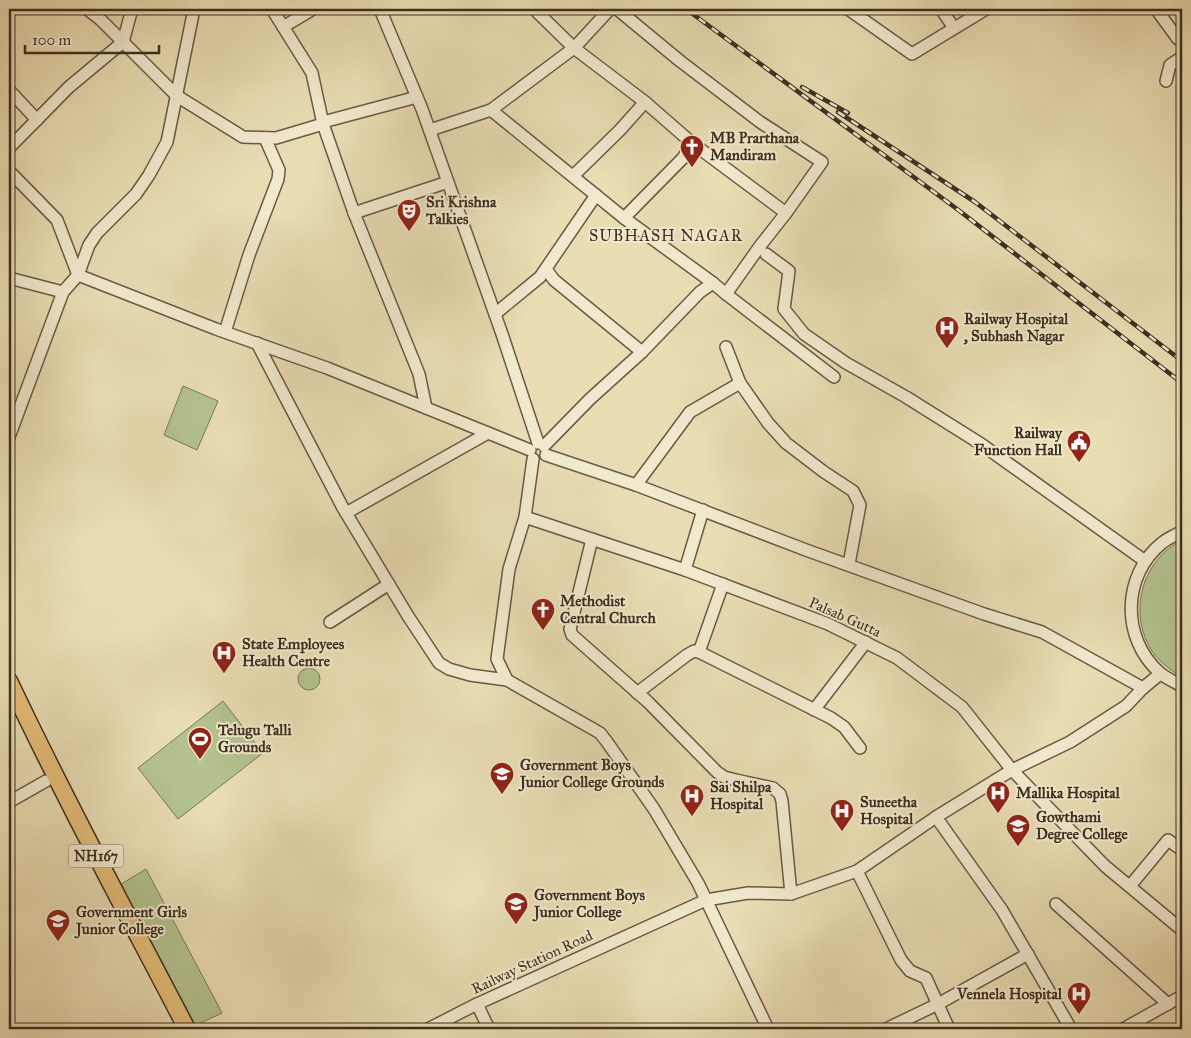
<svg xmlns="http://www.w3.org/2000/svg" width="1191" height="1038" font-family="'IM FELL Great Primer',serif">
  <rect width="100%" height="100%" fill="#e9ddb3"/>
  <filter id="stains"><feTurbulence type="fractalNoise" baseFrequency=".004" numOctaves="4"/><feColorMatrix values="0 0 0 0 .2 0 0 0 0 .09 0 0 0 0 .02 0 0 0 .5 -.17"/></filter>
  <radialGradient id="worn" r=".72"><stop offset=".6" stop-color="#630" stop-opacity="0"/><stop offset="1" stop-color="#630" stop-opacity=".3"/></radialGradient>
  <g fill="#b3c28f" stroke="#787957">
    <polygon points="183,386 218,401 197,450 164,435"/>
    <path d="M1182,540V678C1170,669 1156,660 1149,646C1129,609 1143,559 1182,540Z"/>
    <circle cx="309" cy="679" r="11"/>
    <polygon points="223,701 263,753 178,819 138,768"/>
    <polygon points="146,869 222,1013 192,1027 118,886"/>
  </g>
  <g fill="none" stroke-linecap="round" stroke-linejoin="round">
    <defs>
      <g id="minor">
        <polyline points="87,9 101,20 177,96 243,137 276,138 323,124 312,73 272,9"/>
        <polyline points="380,9 422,109 502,334 538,443"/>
        <polyline points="534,9 574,48 610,9"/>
        <polyline points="848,9 912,54 986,9"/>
        <polyline points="941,9 954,28"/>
        <polyline points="1156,9 1178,39 1182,36"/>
        <polyline points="283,27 313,9"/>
        <polyline points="1166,81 1170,65 1182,57"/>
        <polyline points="9,90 37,120"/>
        <polyline points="491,110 574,48 645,102 692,143 786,213 822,162 760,122 680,61 617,9"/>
        <polyline points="323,122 417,97"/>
        <polyline points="323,124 354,213 419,374 426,408"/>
        <polyline points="430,130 491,110 624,218 713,283 700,292 642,352 590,399 544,446"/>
        <polyline points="9,148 69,87 123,42 132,9"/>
        <polyline points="9,171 57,220 78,275 216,329 327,368 530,450"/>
        <polyline points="573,176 620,130 645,102"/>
        <polyline points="354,213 448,182"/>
        <polyline points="624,218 683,158 692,143"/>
        <polyline points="766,254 789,271 784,309 804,334 846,363 906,397 981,444 1145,561"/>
        <polyline points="546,269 554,280 642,352"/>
        <polyline points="9,278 63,292"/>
        <polyline points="713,283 726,294 760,246 786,213"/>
        <polyline points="726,294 834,377"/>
        <polyline points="495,314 540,277 596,195"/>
        <polyline points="225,332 249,255 278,179 279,170 265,138"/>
        <polyline points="257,343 343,508 408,616 439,663 449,669 470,675 507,680"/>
        <polyline points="740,383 768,423 786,443 824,472 853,491 860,505 849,564"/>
        <polyline points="9,437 63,292 78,275 89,245 97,233 136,194 149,175 167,142 194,9"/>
        <polyline points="546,455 636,485 806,550 984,614 1042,632 1143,688"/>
        <polyline points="533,459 525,517 509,569 497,659 507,680 600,733 607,742 654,809 698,883 768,1029"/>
        <polyline points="636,485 690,412 740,383 726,347"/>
        <polyline points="703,510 685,570 828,624 897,658 962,707 1012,770 1105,866 1182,930"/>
        <polyline points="346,513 488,433"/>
        <polyline points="525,517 685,570"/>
        <path d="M1182,531C1176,535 1168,538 1162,543C1122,575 1121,638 1159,672C1165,678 1175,682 1182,686"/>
        <polyline points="592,539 570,629 572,635 648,702 717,772 724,777 736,780 773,788 780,794 782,801 791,894"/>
        <polyline points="330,622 389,584"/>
        <polyline points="699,652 723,584"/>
        <polyline points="637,693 687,655 694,651 699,652 831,718 844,727 860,748"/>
        <polyline points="814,710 866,642"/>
        <polyline points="9,802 46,781"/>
        <polyline points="936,817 1002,910 1071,1029"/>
        <polyline points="857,871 901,960 910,971 926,978 949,1029"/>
        <polyline points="1130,886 1168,840 1182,850"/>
        <polyline points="1056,904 1168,1004"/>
        <polyline points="477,1004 489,1029"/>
        <polyline points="428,1029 477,1004 706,900 748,893 791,894 857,871 936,817 1012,770 1070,742 1126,706 1143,688 1160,674"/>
        <polyline points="886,1029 938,1004 1028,954"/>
        <polyline points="1123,1029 1182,996"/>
      </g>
      <path id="highway" d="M9,681C65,799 127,914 187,1029"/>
    </defs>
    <use href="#minor" stroke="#685b44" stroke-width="14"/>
    <use href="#highway" stroke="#3d301f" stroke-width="19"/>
    <use href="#minor" stroke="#f1e9ce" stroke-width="11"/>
    <use href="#highway" stroke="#e4be7a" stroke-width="16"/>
    <defs>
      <g id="rail">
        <polyline points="686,9 957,209 1182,383"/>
        <polyline points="802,87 848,113"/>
        <polyline points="838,112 975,202 1182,361"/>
      </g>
    </defs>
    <use href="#rail" stroke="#3d301f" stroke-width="4.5"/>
    <use href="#rail" stroke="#f1e9ce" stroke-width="2.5" stroke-dasharray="8" stroke-linecap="butt"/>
  </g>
  <defs>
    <symbol id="church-pin" viewBox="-11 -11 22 30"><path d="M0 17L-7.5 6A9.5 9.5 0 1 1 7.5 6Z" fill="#8f2418" stroke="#f1e9ce"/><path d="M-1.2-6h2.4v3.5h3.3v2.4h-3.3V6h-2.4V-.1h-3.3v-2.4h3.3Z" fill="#fff"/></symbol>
    <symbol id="theatre-pin" viewBox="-11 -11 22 30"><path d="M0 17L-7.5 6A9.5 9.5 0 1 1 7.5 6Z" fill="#8f2418" stroke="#f1e9ce"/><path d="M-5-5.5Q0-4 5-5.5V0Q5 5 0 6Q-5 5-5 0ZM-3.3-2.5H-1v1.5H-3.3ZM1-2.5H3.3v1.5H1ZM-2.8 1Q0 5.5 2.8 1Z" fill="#fff"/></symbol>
    <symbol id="hospital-pin" viewBox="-11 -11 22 30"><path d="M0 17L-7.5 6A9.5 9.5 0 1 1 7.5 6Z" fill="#8f2418" stroke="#f1e9ce"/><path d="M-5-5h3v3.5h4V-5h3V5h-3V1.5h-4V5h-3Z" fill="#fff"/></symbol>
    <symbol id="civic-pin" viewBox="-11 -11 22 30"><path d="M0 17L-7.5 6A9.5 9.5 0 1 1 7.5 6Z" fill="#8f2418" stroke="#f1e9ce"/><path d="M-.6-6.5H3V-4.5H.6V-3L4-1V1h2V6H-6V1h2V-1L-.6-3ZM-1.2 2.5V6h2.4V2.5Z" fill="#fff"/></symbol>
    <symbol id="stadium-pin" viewBox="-11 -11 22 30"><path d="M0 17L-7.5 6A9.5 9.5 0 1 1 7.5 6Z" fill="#8f2418" stroke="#f1e9ce"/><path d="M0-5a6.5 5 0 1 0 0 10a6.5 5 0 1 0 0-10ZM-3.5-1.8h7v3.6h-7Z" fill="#fff"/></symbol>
    <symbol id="university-pin" viewBox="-11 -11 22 30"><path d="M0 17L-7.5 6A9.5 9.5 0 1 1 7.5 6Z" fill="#8f2418" stroke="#f1e9ce"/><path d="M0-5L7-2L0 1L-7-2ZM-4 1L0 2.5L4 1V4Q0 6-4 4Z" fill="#fff"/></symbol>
  </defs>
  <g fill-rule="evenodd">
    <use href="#church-pin" x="678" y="133" width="28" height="38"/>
    <use href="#theatre-pin" x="395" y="197" width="28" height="38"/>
    <use href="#hospital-pin" x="933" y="314" width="28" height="38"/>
    <use href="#civic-pin" x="1065" y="428" width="28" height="38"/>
    <use href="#church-pin" x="529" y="596" width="28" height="38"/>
    <use href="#hospital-pin" x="210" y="639" width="28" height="38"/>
    <use href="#stadium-pin" x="186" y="725" width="28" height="38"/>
    <use href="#university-pin" x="488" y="760" width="28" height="38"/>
    <use href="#hospital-pin" x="984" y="779" width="28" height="38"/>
    <use href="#hospital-pin" x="678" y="782" width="28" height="38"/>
    <use href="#hospital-pin" x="828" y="797" width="28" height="38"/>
    <use href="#university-pin" x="1004" y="812" width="28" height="38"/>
    <use href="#university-pin" x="502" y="890" width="28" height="38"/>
    <use href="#university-pin" x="44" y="907" width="28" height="38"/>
    <use href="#hospital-pin" x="1065" y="980" width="28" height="38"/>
  </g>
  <g text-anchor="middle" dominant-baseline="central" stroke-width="4" stroke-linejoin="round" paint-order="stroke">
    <rect fill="#f1e9ce" stroke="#736854" stroke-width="1" x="68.5" y="844.5" width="55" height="23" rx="4"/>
    <g font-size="14" font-weight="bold" fill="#3d301f">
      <text x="96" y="856">NH167</text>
    </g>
    <g font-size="15" font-weight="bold" fill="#3d301f" stroke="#f1e9ce" text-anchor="start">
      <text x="710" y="138">MB Prarthana<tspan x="710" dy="17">Mandiram</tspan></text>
      <text x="426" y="202">Sri Krishna<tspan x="426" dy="17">Talkies</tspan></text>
      <text x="964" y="319">Railway Hospital<tspan x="964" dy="17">, Subhash Nagar</tspan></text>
      <text x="1062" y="433" text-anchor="end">Railway<tspan x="1062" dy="17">Function Hall</tspan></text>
      <text x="560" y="601">Methodist<tspan x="560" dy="17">Central Church</tspan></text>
      <text x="242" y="644">State Employees<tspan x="242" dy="17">Health Centre</tspan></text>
      <text x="218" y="730">Telugu Talli<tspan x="218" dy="17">Grounds</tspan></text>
      <text x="520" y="765">Government Boys<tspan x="520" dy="17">Junior College Grounds</tspan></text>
      <text x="710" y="787">Sai Shilpa<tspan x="710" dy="17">Hospital</tspan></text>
      <text x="1016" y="793">Mallika Hospital</text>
      <text x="860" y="802">Suneetha<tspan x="860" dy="17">Hospital</tspan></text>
      <text x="1036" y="817">Gowthami<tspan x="1036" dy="17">Degree College</tspan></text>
      <text x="534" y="895">Government Boys<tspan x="534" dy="17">Junior College</tspan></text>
      <text x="76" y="912">Government Girls<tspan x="76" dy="17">Junior College</tspan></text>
      <text x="1062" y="994" text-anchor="end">Vennela Hospital</text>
    </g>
    <g font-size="15" fill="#3d301f" stroke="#f1e9ce">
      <text transform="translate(845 617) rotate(24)">Palsab Gutta</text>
      <text transform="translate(532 962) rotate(-25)">Railway Station Road</text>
    </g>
    <g font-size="16" letter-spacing="1" fill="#3d301f" stroke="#f1e9ce">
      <text x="666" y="235">SUBHASH NAGAR</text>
    </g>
  </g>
  <rect width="1191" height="1038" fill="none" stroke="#e9ddb3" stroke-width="30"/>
  <rect x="10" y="10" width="1171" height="1018" fill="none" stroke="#3d301f" stroke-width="2.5"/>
  <rect x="15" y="15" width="1161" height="1008" fill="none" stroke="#3d301f"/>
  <path d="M25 45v8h134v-8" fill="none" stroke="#3d301f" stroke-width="2.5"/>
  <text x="32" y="45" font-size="15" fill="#3d301f" stroke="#f1e9ce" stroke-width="4" paint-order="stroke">100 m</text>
  <rect width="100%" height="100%" filter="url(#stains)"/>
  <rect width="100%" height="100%" fill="url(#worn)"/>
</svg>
